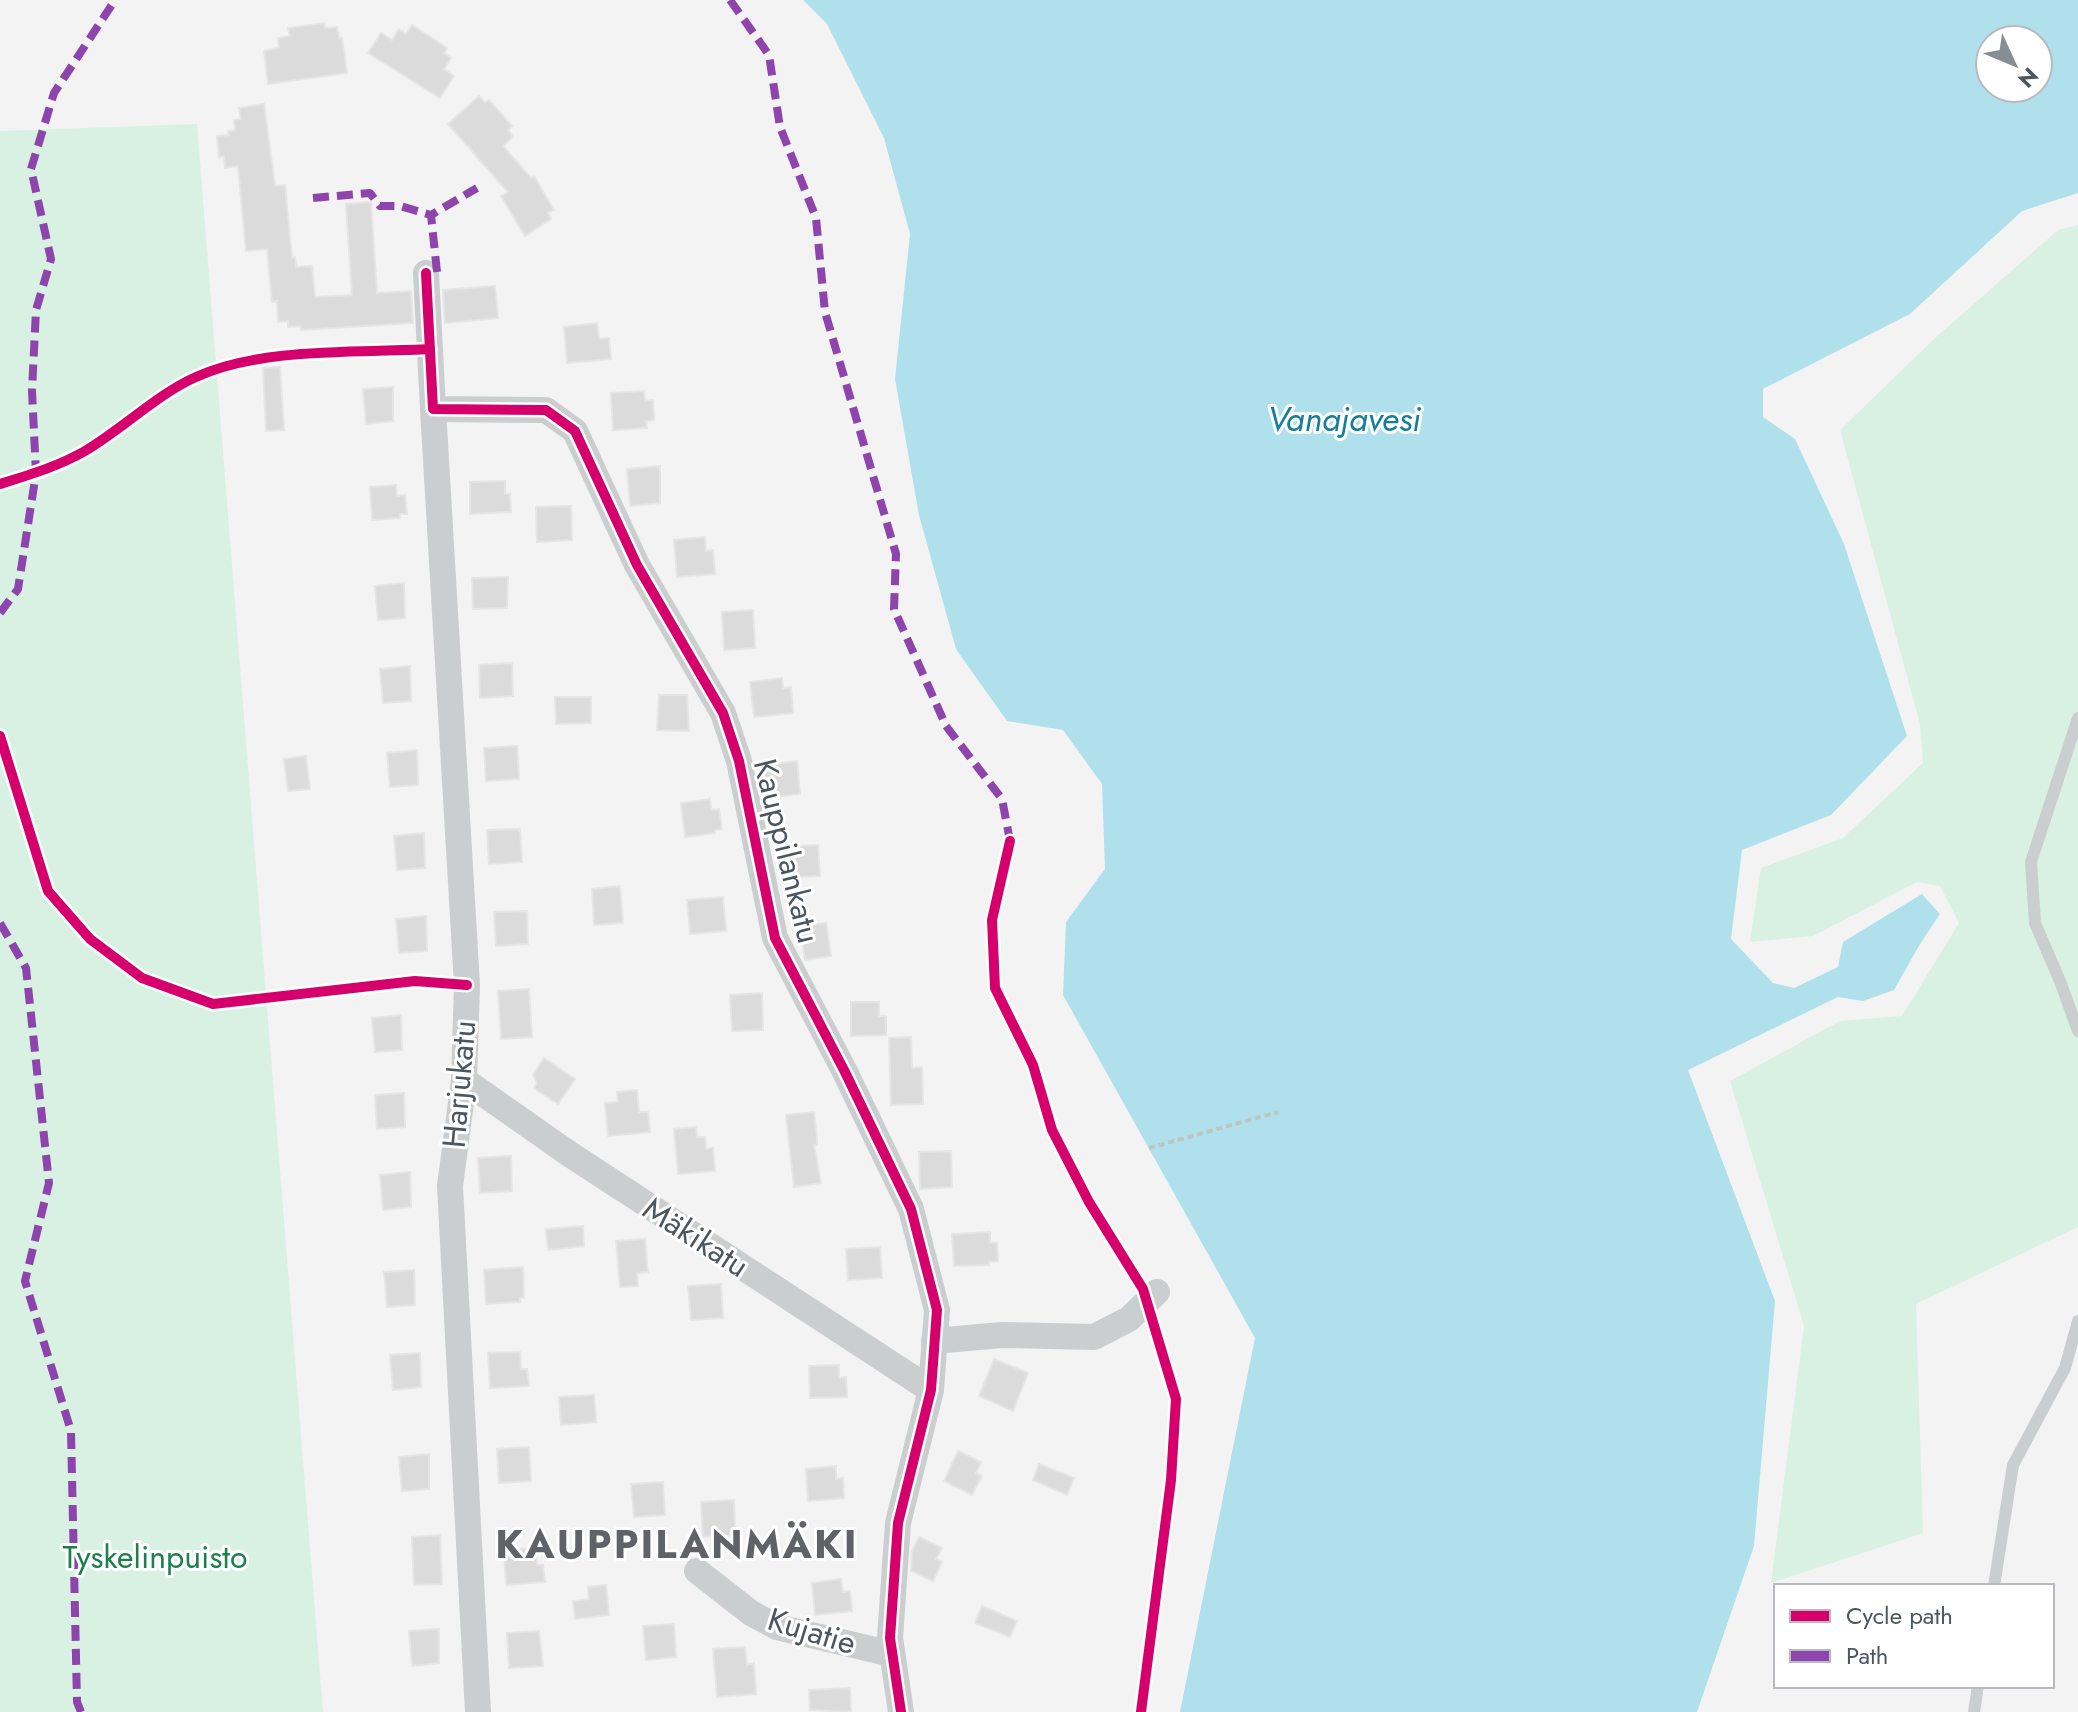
<svg xmlns="http://www.w3.org/2000/svg" width="2078" height="1712" font-family="Jost,sans-serif">
  <rect width="100%" height="100%" fill="#f3f3f3"/>
  <g fill="#d9f1e2">
    <polygon points="197,124 323,1712 0,1712 0,131"/>
    <polygon points="2078,225 2078,1227 1916,1304 1923,1533 1771,1583 1804,1326 1730,1081 1840,1021 1902,1016 1959,923 1940,886 1917,882 1813,936 1750,942 1761,868 1843,838 1923,763 1920,724 1840,430 1934,339 2058,230"/>
  </g>
  <path fill="#b0e0ec" fill-rule="evenodd" d="M803,0H2078V193L2022,211L1910,314L1763,389V417L1795,439L1844,544L1907,736L1831,815L1742,850L1731,939L1773,983L1794,988L1838,967L1843,942L1922,894L1940,914L1920,944L1894,990L1863,1001L1838,997L1688,1070L1775,1301L1754,1546L1697,1712H1180L1255,1338L1063,995L1066,922L1105,869L1102,784L1063,730L1007,721L956,649L919,515L895,379L910,234L884,138L827,24ZM1990,40H2038V88H1990Z"/>
  <g fill="#dbdbdc" stroke="#e5e5e6" stroke-width="2">
    <polygon points="324,23 325,28 337,27 339,38 342,38 347,73 268,84 264,51 279,48 278,38 290,36 288,28"/>
    <polygon points="412,25 447,48 444,53 451,58 444,69 454,76 440,98 368,53 381,33 392,40 399,29 406,34"/>
    <polygon points="479,96 485,103 489,100 512,126 508,130 513,137 503,146 531,178 534,176 554,210 548,213 551,219 525,236 501,196 508,192 448,124"/>
    <polygon points="264,104 275,186 285,185 292,258 295,257 296,267 312,266 315,297 352,295 346,204 371,202 377,293 411,291 413,323 301,330 300,326 288,327 288,321 278,322 277,301 272,302 267,249 246,251 238,166 225,168 224,156 219,157 217,136 229,135 228,131 235,130 234,120 241,119 239,108"/>
    <polygon points="495,286 498,318 445,323 443,290"/>
    <polygon points="597,323 599,339 609,338 611,359 567,363 564,327"/>
    <polygon points="280,367 284,430 266,431 263,368"/>
    <polygon points="393,387 393,421 366,424 363,389"/>
    <polygon points="644,391 645,401 653,400 654,420 646,421 647,428 613,430 611,393"/>
    <polygon points="660,466 660,503 630,506 627,469"/>
    <polygon points="505,481 505,494 510,494 511,512 470,514 470,482"/>
    <polygon points="396,485 397,496 405,495 407,514 400,514 400,518 372,520 370,487"/>
    <polygon points="571,506 572,540 537,542 536,507"/>
    <polygon points="705,537 706,551 713,550 715,574 677,577 674,540"/>
    <polygon points="508,577 507,608 473,609 472,578"/>
    <polygon points="404,583 405,618 378,620 375,586"/>
    <polygon points="753,610 755,648 724,650 722,612"/>
    <polygon points="512,663 513,696 480,698 479,665"/>
    <polygon points="410,666 411,701 383,703 380,669"/>
    <polygon points="782,678 783,688 791,687 793,713 754,717 750,682"/>
    <polygon points="659,695 687,695 689,731 657,730"/>
    <polygon points="555,697 591,697 591,723 556,724"/>
    <polygon points="517,746 519,779 486,781 484,748"/>
    <polygon points="417,750 418,785 390,787 387,753"/>
    <polygon points="306,756 310,789 288,791 284,759"/>
    <polygon points="797,761 800,794 768,798 764,765"/>
    <polygon points="710,799 711,810 719,809 722,829 715,830 715,833 685,837 681,803"/>
    <polygon points="520,829 522,862 489,864 487,830"/>
    <polygon points="424,833 425,868 397,870 394,836"/>
    <polygon points="818,845 820,876 780,878 779,847"/>
    <polygon points="620,886 623,923 594,925 592,889"/>
    <polygon points="723,897 726,931 690,934 687,900"/>
    <polygon points="527,911 528,944 496,946 494,912"/>
    <polygon points="426,916 427,951 399,953 396,919"/>
    <polygon points="826,923 831,956 805,960 800,926"/>
    <polygon points="529,989 532,1037 501,1039 498,991"/>
    <polygon points="762,993 763,1030 732,1031 730,995"/>
    <polygon points="851,1002 879,1002 879,1016 886,1016 886,1035 851,1036"/>
    <polygon points="401,1015 402,1050 375,1052 372,1018"/>
    <polygon points="911,1037 912,1068 922,1067 923,1104 891,1105 889,1038"/>
    <polygon points="544,1058 575,1079 558,1104 534,1088 537,1083 533,1075"/>
    <polygon points="637,1090 639,1112 648,1112 650,1132 608,1136 605,1103 618,1102 617,1092"/>
    <polygon points="404,1093 405,1127 377,1129 375,1095"/>
    <polygon points="814,1112 817,1140 817,1145 814,1145 821,1183 794,1187 786,1115"/>
    <polygon points="696,1127 697,1137 705,1137 706,1149 713,1148 715,1171 678,1174 674,1129"/>
    <polygon points="951,1151 952,1187 920,1189 919,1152"/>
    <polygon points="511,1156 512,1191 480,1193 478,1158"/>
    <polygon points="410,1172 411,1207 383,1210 380,1175"/>
    <polygon points="583,1226 584,1246 548,1250 546,1229"/>
    <polygon points="990,1232 990,1243 997,1243 998,1261 989,1262 989,1265 954,1266 952,1234"/>
    <polygon points="645,1239 648,1272 637,1273 638,1286 620,1287 616,1241"/>
    <polygon points="880,1247 882,1278 848,1280 846,1249"/>
    <polygon points="523,1267 524,1298 520,1298 520,1302 486,1304 484,1270"/>
    <polygon points="414,1270 415,1305 387,1307 384,1272"/>
    <polygon points="721,1284 723,1318 691,1320 688,1286"/>
    <polygon points="520,1352 521,1369 527,1369 529,1386 490,1388 488,1353"/>
    <polygon points="420,1353 421,1387 393,1390 390,1355"/>
    <polygon points="994,1359 1028,1373 1013,1411 979,1396"/>
    <polygon points="839,1365 839,1378 846,1377 847,1397 810,1398 809,1366"/>
    <polygon points="594,1395 596,1422 561,1425 559,1397"/>
    <polygon points="529,1447 531,1481 499,1483 497,1449"/>
    <polygon points="958,1451 981,1462 976,1473 982,1476 972,1495 944,1481"/>
    <polygon points="429,1454 429,1489 402,1491 399,1457"/>
    <polygon points="1039,1464 1074,1478 1067,1495 1033,1480"/>
    <polygon points="836,1466 836,1479 843,1478 844,1498 808,1501 806,1469"/>
    <polygon points="663,1482 665,1515 634,1517 631,1484"/>
    <polygon points="734,1500 735,1535 703,1537 701,1502"/>
    <polygon points="440,1535 442,1584 414,1585 412,1537"/>
    <polygon points="919,1537 942,1548 936,1559 942,1562 933,1581 911,1571 912,1551"/>
    <polygon points="536,1548 537,1565 543,1565 545,1582 506,1585 504,1550"/>
    <polygon points="841,1579 843,1592 850,1591 852,1611 815,1615 812,1583"/>
    <polygon points="606,1585 609,1615 575,1619 573,1601 589,1599 588,1587"/>
    <polygon points="982,1606 1017,1621 1010,1637 975,1623"/>
    <polygon points="674,1624 676,1657 646,1660 643,1626"/>
    <polygon points="439,1629 439,1663 412,1666 409,1631"/>
    <polygon points="539,1631 543,1666 509,1668 507,1633"/>
    <polygon points="745,1647 747,1665 754,1663 756,1694 717,1697 713,1649"/>
    <polygon points="850,1688 851,1712 810,1710 809,1690"/>
  </g>
  <g fill="none" stroke-linecap="round" stroke-linejoin="round">
    <polyline stroke="#bbc5c2" stroke-width="4" stroke-dasharray="6 4" stroke-linecap="butt" points="1149,1148 1278,1112"/>
    <g stroke="#cbcecf" stroke-width="12">
      <polyline points="2078,718 2031,862 2035,923 2060,981 2078,1031"/>
      <polyline points="1994,1586 2013,1465 2065,1368 2078,1321"/>
      <polyline points="1974,1712 1978,1686"/>
    </g>
    <g stroke="#cbcecf" stroke-width="26">
      <polyline points="426,273 433,409 546,410 575,431 637,565 723,713 739,761 775,938 845,1072 911,1209 937,1310 931,1390 898,1523 890,1638 901,1712"/>
      <polyline points="433,409 467,985 464,1080 450,1186 478,1712"/>
      <polyline points="464,1080 568,1153 931,1390"/>
      <polyline points="934,1341 1002,1335 1094,1337 1129,1319 1157,1292"/>
      <polyline points="697,1571 751,1613 777,1627 892,1654"/>
    </g>
    <g stroke="#8e44ad" stroke-width="8" stroke-dasharray="16 8" stroke-linecap="butt">
      <polyline points="730,0 769,55 780,127 816,218 825,312 896,554 894,609 946,726 1002,799 1010,841"/>
      <polyline points="313,198 370,193 380,206 400,206 431,215"/>
      <polyline points="437,272 431,215 477,188"/>
      <polyline points="0,613 18,589 36,473 32,391 36,310 51,259 31,169 54,93 115,0"/>
      <polyline points="0,923 26,968 49,1183 25,1281 71,1431 77,1702 81,1712"/>
    </g>
    <defs>
      <g id="cycleway">
        <polyline points="426,273 433,409 546,410 575,431 637,565 723,713 739,761 775,938 845,1072 911,1209 937,1310 931,1390 898,1523 890,1638 901,1712"/>
        <path d="M0,484C29,475 59,466 85,451C121,430 159,393 196,377C261,347 359,353 430,349"/>
        <polyline points="0,736 48,891 90,939 142,978 213,1004 415,981 467,985"/>
        <polyline points="1010,841 992,920 995,988 1033,1065 1052,1130 1089,1202 1143,1289 1176,1399 1171,1480 1141,1712"/>
      </g>
    </defs>
    <use href="#cycleway" stroke="#fff" stroke-width="15"/>
    <use href="#cycleway" stroke="#d6006c" stroke-width="10"/>
  </g>
  <g text-anchor="middle" dominant-baseline="central" stroke-width="6" stroke-linejoin="round" paint-order="stroke">
    <g font-size="32" fill="#4b565f" stroke="#fff">
      <text transform="translate(787 851) rotate(76)">Kauppilankatu</text>
      <text transform="translate(459 1084) rotate(-85)">Harjukatu</text>
      <text transform="translate(696 1237) rotate(33)">Mäkikatu</text>
      <text transform="translate(812 1631) rotate(17)">Kujatie</text>
    </g>
    <g font-size="32" fill="#1c804d" stroke="#fff">
      <text x="155" y="1557">Tyskelinpuisto</text>
    </g>
    <g font-size="34" font-style="italic" fill="#137f9b" stroke="#fff">
      <text x="1344" y="419">Vanajavesi</text>
    </g>
    <g font-size="40" font-weight="bold" letter-spacing="2" fill="#5f6367" stroke="#fff">
      <text x="677" y="1544">KAUPPILANMÄKI</text>
    </g>
  </g>
  <rect x="1774" y="1584" width="280" height="104" fill="#ffffff" stroke="#b7bbbf" stroke-width="2"/>
  <rect x="1790" y="1610" width="40" height="12" fill="#d6006c" stroke="#b7bbbf" stroke-width="2"/>
  <text x="1846" y="1624" font-size="24" fill="#4b565f">Cycle path</text>
  <rect x="1790" y="1650" width="40" height="12" fill="#8e44ad" stroke="#b7bbbf" stroke-width="2"/>
  <text x="1846" y="1664" font-size="24" fill="#4b565f">Path</text>
  <g transform="translate(2014 64) rotate(134)"><circle r="38" fill="#ffffff" stroke="#b7bbbf" stroke-width="2"/>
  <path d="M0-6L14 30L0 20L-14 30Z" fill="#868d93"/>
  <text y="-12" font-size="22" font-weight="bold" text-anchor="middle" fill="#4b565f">N</text>
  </g>
</svg>
